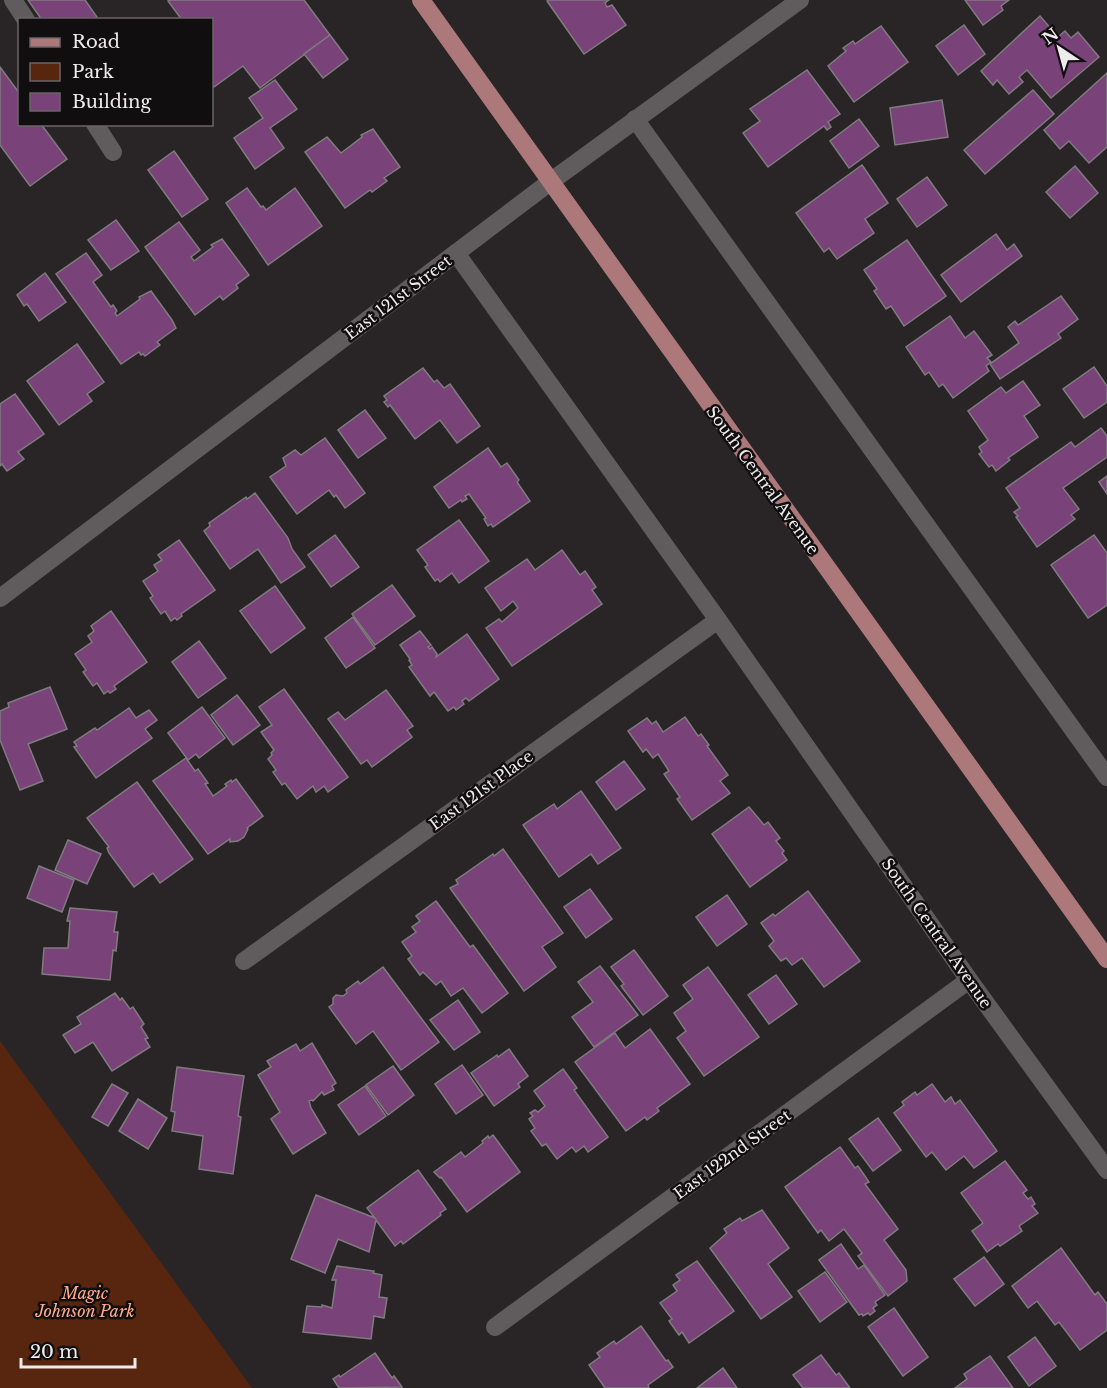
<svg xmlns="http://www.w3.org/2000/svg" width="1107" height="1388" font-family="'Libre Baskerville',serif">
  <rect width="100%" height="100%" fill="#292526"/>
  <polygon fill="#58260f" points="0,1041 252,1388 0,1388"/>
  <g fill="#794278" stroke="#7f7b7f" stroke-width="1.5">
    <polygon points="28,0 85,0 99,20 42,20"/>
    <polygon points="170,0 304,0 330,35 260,88 243,66 214,87 212,84 212,20 182,20 168,1"/>
    <polygon points="548,0 609,0 605,3 607,7 612,5 626,25 584,54 547,1"/>
    <polygon points="965,0 1009,0 1001,6 1003,10 983,25"/>
    <polygon points="1040,16 1058,37 1065,31 1071,38 1078,32 1099,57 1051,98 1027,70 1019,77 1023,82 1009,94 997,80 993,85 981,71"/>
    <polygon points="964,25 985,54 958,75 936,46"/>
    <polygon points="881,26 908,62 854,102 828,66 846,51 843,48 853,41 855,44"/>
    <polygon points="330,35 348,59 323,78 304,54"/>
    <polygon points="0,67 20,94 20,124 41,124 67,159 30,186 0,145"/>
    <polygon points="807,70 840,114 828,122 831,127 827,130 824,126 768,167 743,133 760,121 750,109"/>
    <polygon points="1107,73 1107,147 1089,163 1069,141 1060,149 1044,130"/>
    <polygon points="275,80 297,109 270,128 284,148 255,169 234,138 263,118 249,98"/>
    <polygon points="1033,90 1054,114 985,174 964,150"/>
    <polygon points="942,100 948,137 895,145 890,108"/>
    <polygon points="859,119 879,146 849,168 830,141"/>
    <polygon points="373,129 400,167 384,178 387,181 372,192 370,190 345,208 305,152 327,137 341,153 362,137 361,135"/>
    <polygon points="174,151 208,199 182,217 148,170"/>
    <polygon points="862,165 888,203 865,219 874,233 837,259 829,248 824,252 796,213"/>
    <polygon points="1075,166 1098,193 1070,218 1046,192"/>
    <polygon points="927,177 947,205 917,227 897,199"/>
    <polygon points="247,188 261,207 263,206 266,210 295,188 322,226 268,265 226,203"/>
    <polygon points="116,220 139,251 111,270 88,240"/>
    <polygon points="179,222 200,250 191,257 194,261 213,247 211,245 222,239 249,275 236,285 238,288 223,300 220,296 195,315 145,247"/>
    <polygon points="996,234 1007,250 1014,244 1022,256 961,302 941,275"/>
    <polygon points="907,240 946,296 904,326 891,306 886,309 874,291 877,289 864,270"/>
    <polygon points="86,253 102,275 93,282 111,307 113,305 117,311 115,313 117,316 140,299 139,297 151,291 172,320 176,328 157,342 160,345 145,356 143,354 141,355 139,352 121,364 56,274"/>
    <polygon points="45,273 66,302 39,321 27,304 24,306 17,295"/>
    <polygon points="1061,296 1078,319 1058,334 1061,338 1000,379 990,364 1019,343 1008,327 1015,321 1018,325"/>
    <polygon points="950,316 965,338 974,331 992,355 987,358 991,362 986,366 989,371 953,398 943,384 939,387 929,372 925,375 906,347"/>
    <polygon points="77,344 104,382 87,394 92,401 59,425 27,381"/>
    <polygon points="1094,367 1107,386 1107,402 1084,418 1063,389"/>
    <polygon points="423,368 434,382 437,380 444,388 450,384 480,426 457,443 440,420 415,439 390,405 388,407 384,402 387,400 384,396"/>
    <polygon points="1023,381 1040,405 1024,416 1038,437 1008,458 1010,460 996,471 992,465 989,467 979,454 982,452 979,447 988,440 968,411 1001,387 1006,393"/>
    <polygon points="15,394 44,434 18,452 24,459 7,471 2,464 0,466 0,404"/>
    <polygon points="365,410 386,438 358,458 338,430"/>
    <polygon points="1101,428 1107,436 1107,457 1063,488 1079,509 1071,515 1075,519 1037,547 1016,517 1018,516 1014,512 1020,508 1006,488 1071,442 1075,447"/>
    <polygon points="325,438 365,493 345,508 336,495 334,497 329,490 297,514 270,477 286,466 283,458 295,450 301,455"/>
    <polygon points="488,448 501,467 507,463 519,480 517,482 530,501 493,527 491,524 488,526 484,519 486,518 469,494 465,496 467,499 462,502 461,500 449,508 434,487"/>
    <polygon points="1107,476 1107,494 1099,482"/>
    <polygon points="255,493 288,538 292,549 305,567 281,583 258,549 230,569 204,531 210,526 209,523 246,497 247,499"/>
    <polygon points="459,520 489,561 459,583 452,573 440,582 438,579 435,581 425,567 428,565 417,550"/>
    <polygon points="335,535 359,567 331,587 308,555"/>
    <polygon points="1094,535 1107,553 1107,605 1088,618 1051,565"/>
    <polygon points="179,540 215,590 181,614 182,616 177,620 175,618 171,621 165,611 161,614 150,598 153,596 143,581 158,571 154,565 162,560 158,555"/>
    <polygon points="562,550 580,575 585,571 596,587 592,590 602,604 512,666 486,628 499,619 502,622 518,608 513,601 501,611 485,588 527,559 535,570"/>
    <polygon points="392,585 415,616 375,645 352,614"/>
    <polygon points="275,586 305,628 271,653 240,611"/>
    <polygon points="111,611 147,662 114,686 116,689 110,693 108,691 104,694 97,683 93,686 83,672 86,670 75,654 92,642 88,636 94,631 91,626"/>
    <polygon points="353,617 375,648 346,668 325,638"/>
    <polygon points="420,631 431,645 428,647 430,649 432,647 437,654 436,657 467,634 499,679 469,701 466,698 462,701 464,704 456,710 454,707 448,711 434,692 430,696 409,667 412,665 409,660 410,659 400,645"/>
    <polygon points="199,641 226,678 198,698 172,662"/>
    <polygon points="50,687 67,729 28,744 43,781 20,790 0,740 0,711 9,707 8,703"/>
    <polygon points="284,689 348,777 328,792 324,786 316,792 313,786 297,799 285,783 282,785 273,772 276,770 268,759 272,755 271,753 274,750 261,732 272,725 259,707"/>
    <polygon points="386,690 413,726 407,730 412,737 372,767 367,760 361,764 328,719 338,712 345,720"/>
    <polygon points="237,695 260,725 233,745 211,715"/>
    <polygon points="202,707 225,738 199,758 196,754 188,760 168,733"/>
    <polygon points="129,708 136,718 149,710 157,720 145,729 152,738 96,778 74,747 77,746 74,742 95,728 97,730"/>
    <polygon points="685,717 698,736 701,734 709,745 707,746 728,775 720,781 730,793 692,820 677,799 680,797 664,774 669,771 658,754 653,758 646,749 643,752 628,731 647,718 652,724 656,721 663,732"/>
    <polygon points="186,758 195,771 198,769 208,783 205,784 213,796 227,786 225,784 231,780 232,782 236,779 263,816 247,828 248,829 244,837 238,841 230,842 230,839 208,854 153,781"/>
    <polygon points="624,761 645,789 616,810 596,782"/>
    <polygon points="137,782 193,859 160,883 153,873 134,887 109,853 107,848 109,847 87,818"/>
    <polygon points="581,791 621,848 598,864 591,854 559,877 523,825 554,804 557,809"/>
    <polygon points="749,807 764,825 768,822 780,838 776,841 784,851 782,853 787,860 750,887 712,834"/>
    <polygon points="68,840 101,854 87,884 55,870"/>
    <polygon points="503,849 563,933 542,947 556,967 524,991 450,888 458,884 456,880 493,854 494,856"/>
    <polygon points="39,866 74,880 62,912 27,898"/>
    <polygon points="590,889 612,919 586,938 564,907"/>
    <polygon points="808,891 860,961 824,987 802,958 792,965 786,958 781,961 769,946 774,941 761,923 773,914 775,916"/>
    <polygon points="727,895 747,924 717,946 696,917"/>
    <polygon points="436,901 470,947 473,945 508,993 482,1013 463,988 451,996 441,981 436,985 423,972 420,975 408,959 412,956 402,942 416,932 412,927 420,921 416,916"/>
    <polygon points="70,908 117,912 114,932 118,932 116,951 113,950 110,980 42,974 44,948 68,948 70,921 67,921"/>
    <polygon points="634,950 668,996 643,1015 621,986 624,984 611,967"/>
    <polygon points="600,966 638,1015 594,1047 572,1017 593,1002 578,982"/>
    <polygon points="383,967 439,1042 401,1070 373,1031 356,1044 329,1007 333,1004 333,998 336,995 343,996 347,993 346,990 358,981 360,984"/>
    <polygon points="708,967 759,1037 704,1076 677,1038 686,1031 674,1013 693,999 683,985"/>
    <polygon points="776,975 797,1004 769,1024 748,995"/>
    <polygon points="115,993 120,1000 122,998 130,1009 133,1007 144,1024 141,1027 148,1038 145,1039 150,1047 112,1071 93,1042 75,1053 63,1035 81,1024 77,1017"/>
    <polygon points="458,1000 480,1032 454,1050 430,1020"/>
    <polygon points="650,1029 690,1084 657,1108 659,1111 647,1120 645,1117 626,1131 575,1062 615,1033 625,1048"/>
    <polygon points="312,1043 336,1083 332,1086 334,1090 324,1095 322,1092 313,1101 312,1100 309,1101 311,1108 326,1133 293,1154 271,1119 280,1112 258,1075 271,1067 267,1061 296,1044 300,1051"/>
    <polygon points="509,1049 528,1076 518,1084 520,1087 494,1106 471,1073 497,1055 498,1057"/>
    <polygon points="462,1065 483,1095 456,1114 435,1084"/>
    <polygon points="393,1066 414,1095 388,1115 366,1085"/>
    <polygon points="177,1067 244,1076 238,1116 241,1117 233,1174 199,1169 203,1136 172,1131 175,1112 171,1111"/>
    <polygon points="563,1069 577,1088 574,1090 608,1137 588,1152 584,1146 576,1152 572,1147 557,1159 546,1144 542,1146 531,1131 535,1128 529,1119 533,1116 530,1113 535,1110 538,1112 545,1106 534,1091"/>
    <polygon points="112,1084 128,1093 108,1126 92,1117"/>
    <polygon points="932,1084 945,1102 951,1097 955,1104 960,1100 997,1151 974,1168 964,1156 946,1170 932,1152 926,1157 894,1113 904,1105 902,1102 915,1092 917,1095"/>
    <polygon points="365,1086 386,1116 359,1135 338,1105"/>
    <polygon points="138,1099 167,1118 148,1149 119,1131"/>
    <polygon points="878,1118 901,1150 873,1171 849,1139"/>
    <polygon points="493,1135 520,1172 467,1212 441,1177 440,1178 434,1172 461,1152 465,1157 483,1143 482,1141 488,1136 489,1138"/>
    <polygon points="840,1147 855,1168 858,1166 869,1182 865,1184 898,1229 884,1240 906,1270 907,1281 888,1296 858,1256 862,1253 844,1229 829,1241 821,1230 818,1233 785,1187"/>
    <polygon points="1005,1161 1027,1190 1023,1193 1028,1199 1031,1197 1035,1204 1032,1206 1038,1213 1019,1226 1022,1231 1000,1246 998,1244 987,1252 972,1231 983,1223 961,1193"/>
    <polygon points="418,1170 446,1209 440,1213 441,1215 403,1244 401,1241 395,1246 376,1220 369,1252 338,1239 325,1273 291,1259 316,1195 375,1218 367,1208"/>
    <polygon points="762,1210 789,1248 768,1264 792,1297 761,1319 710,1248 727,1233 724,1229 740,1218 742,1221"/>
    <polygon points="841,1244 858,1269 864,1265 885,1295 875,1302 877,1305 873,1308 875,1311 870,1315 868,1313 863,1316 862,1314 859,1315 819,1260"/>
    <polygon points="1061,1248 1095,1295 1098,1292 1107,1304 1107,1330 1080,1350 1059,1322 1055,1325 1037,1301 1028,1308 1012,1286"/>
    <polygon points="984,1257 1004,1284 975,1306 954,1279"/>
    <polygon points="697,1261 734,1311 689,1343 682,1332 679,1335 669,1321 672,1319 660,1303 677,1291 673,1285 680,1280 676,1275"/>
    <polygon points="337,1266 374,1271 373,1273 382,1275 379,1297 387,1298 384,1318 374,1316 371,1339 303,1332 307,1306 322,1307 322,1305 332,1308 336,1280 332,1280"/>
    <polygon points="825,1272 847,1302 820,1322 798,1291"/>
    <polygon points="894,1308 928,1357 903,1376 868,1327"/>
    <polygon points="641,1326 666,1361 668,1360 673,1367 648,1385 649,1388 605,1388 589,1365 600,1357 597,1353 614,1341 616,1344"/>
    <polygon points="1035,1337 1056,1366 1029,1386 1008,1357"/>
    <polygon points="375,1353 392,1378 394,1376 402,1387 339,1388 333,1379 339,1375 340,1377"/>
    <polygon points="821,1355 836,1375 839,1373 850,1388 803,1388 793,1375"/>
    <polygon points="990,1356 1013,1388 955,1388 967,1379 964,1374"/>
    <polygon points="723,1368 737,1388 697,1388"/>
  </g>
  <g fill="none" stroke-linecap="round" stroke-linejoin="round">
    <g stroke="#605b5d" stroke-width="18">
      <polyline points="13,0 26,20"/>
      <polyline points="95,124 113,152"/>
    </g>
    <g stroke="#605b5d" stroke-width="18">
      <polyline points="635,119 1107,777"/>
      <polyline points="456,253 718,620 969,980 1107,1170"/>
      <polyline points="0,598 550,182 800,0"/>
      <polyline points="244,961 718,620"/>
      <polyline points="495,1327 969,980"/>
    </g>
    <polyline stroke="#ac787a" stroke-width="18" points="421,0 1107,959"/>
  </g>
  <g text-anchor="middle" dominant-baseline="central" stroke-width="5" stroke-linejoin="round" paint-order="stroke">
    <g font-size="16" fill="#eeebec" stroke="#110e0f">
      <text transform="translate(398 297) rotate(-37)">East 121st Street</text>
      <text transform="translate(763 480) rotate(54)">South Central Avenue</text>
      <text transform="translate(481 790) rotate(-36)">East 121st Place</text>
      <text transform="translate(937 933) rotate(55)">South Central Avenue</text>
      <text transform="translate(732 1154) rotate(-36)">East 122nd Street</text>
    </g>
    <g font-size="16" font-style="italic" fill="#feaa89" stroke="#110e0f">
      <text x="85" y="1293">Magic<tspan x="85" dy="18">Johnson Park</tspan></text>
    </g>
  </g>
  <rect x="18" y="18" width="195" height="108" fill="#110e0f" stroke="#696667" stroke-width="1.5"/>
  <rect x="30" y="38" width="30" height="9" fill="#ac787a" stroke="#696667" stroke-width="1.5"/>
  <text x="72" y="48" font-size="18" fill="#eeebec">Road</text>
  <rect x="30" y="63" width="30" height="18" fill="#58260f" stroke="#696667" stroke-width="1.5"/>
  <text x="72" y="78" font-size="18" fill="#eeebec">Park</text>
  <rect x="30" y="93" width="30" height="18" fill="#794278" stroke="#696667" stroke-width="1.5"/>
  <text x="72" y="108" font-size="18" fill="#eeebec">Building</text>
  <g transform="translate(1059 48) rotate(324)" stroke="#110e0f" stroke-width="4.5" paint-order="stroke">
  <path d="M0-4.5L10 22L0 15L-10 22Z" fill="#eeebec"/>
  <text y="-9" font-size="16" font-weight="bold" text-anchor="middle" fill="#eeebec">N</text>
  </g>
  <path d="M21 1358v9h114v-9" fill="none" stroke="#eeebec" stroke-width="3"/>
  <text x="30" y="1358" font-size="18" fill="#eeebec" stroke="#110e0f" stroke-width="4.5" paint-order="stroke">20 m</text>
</svg>
